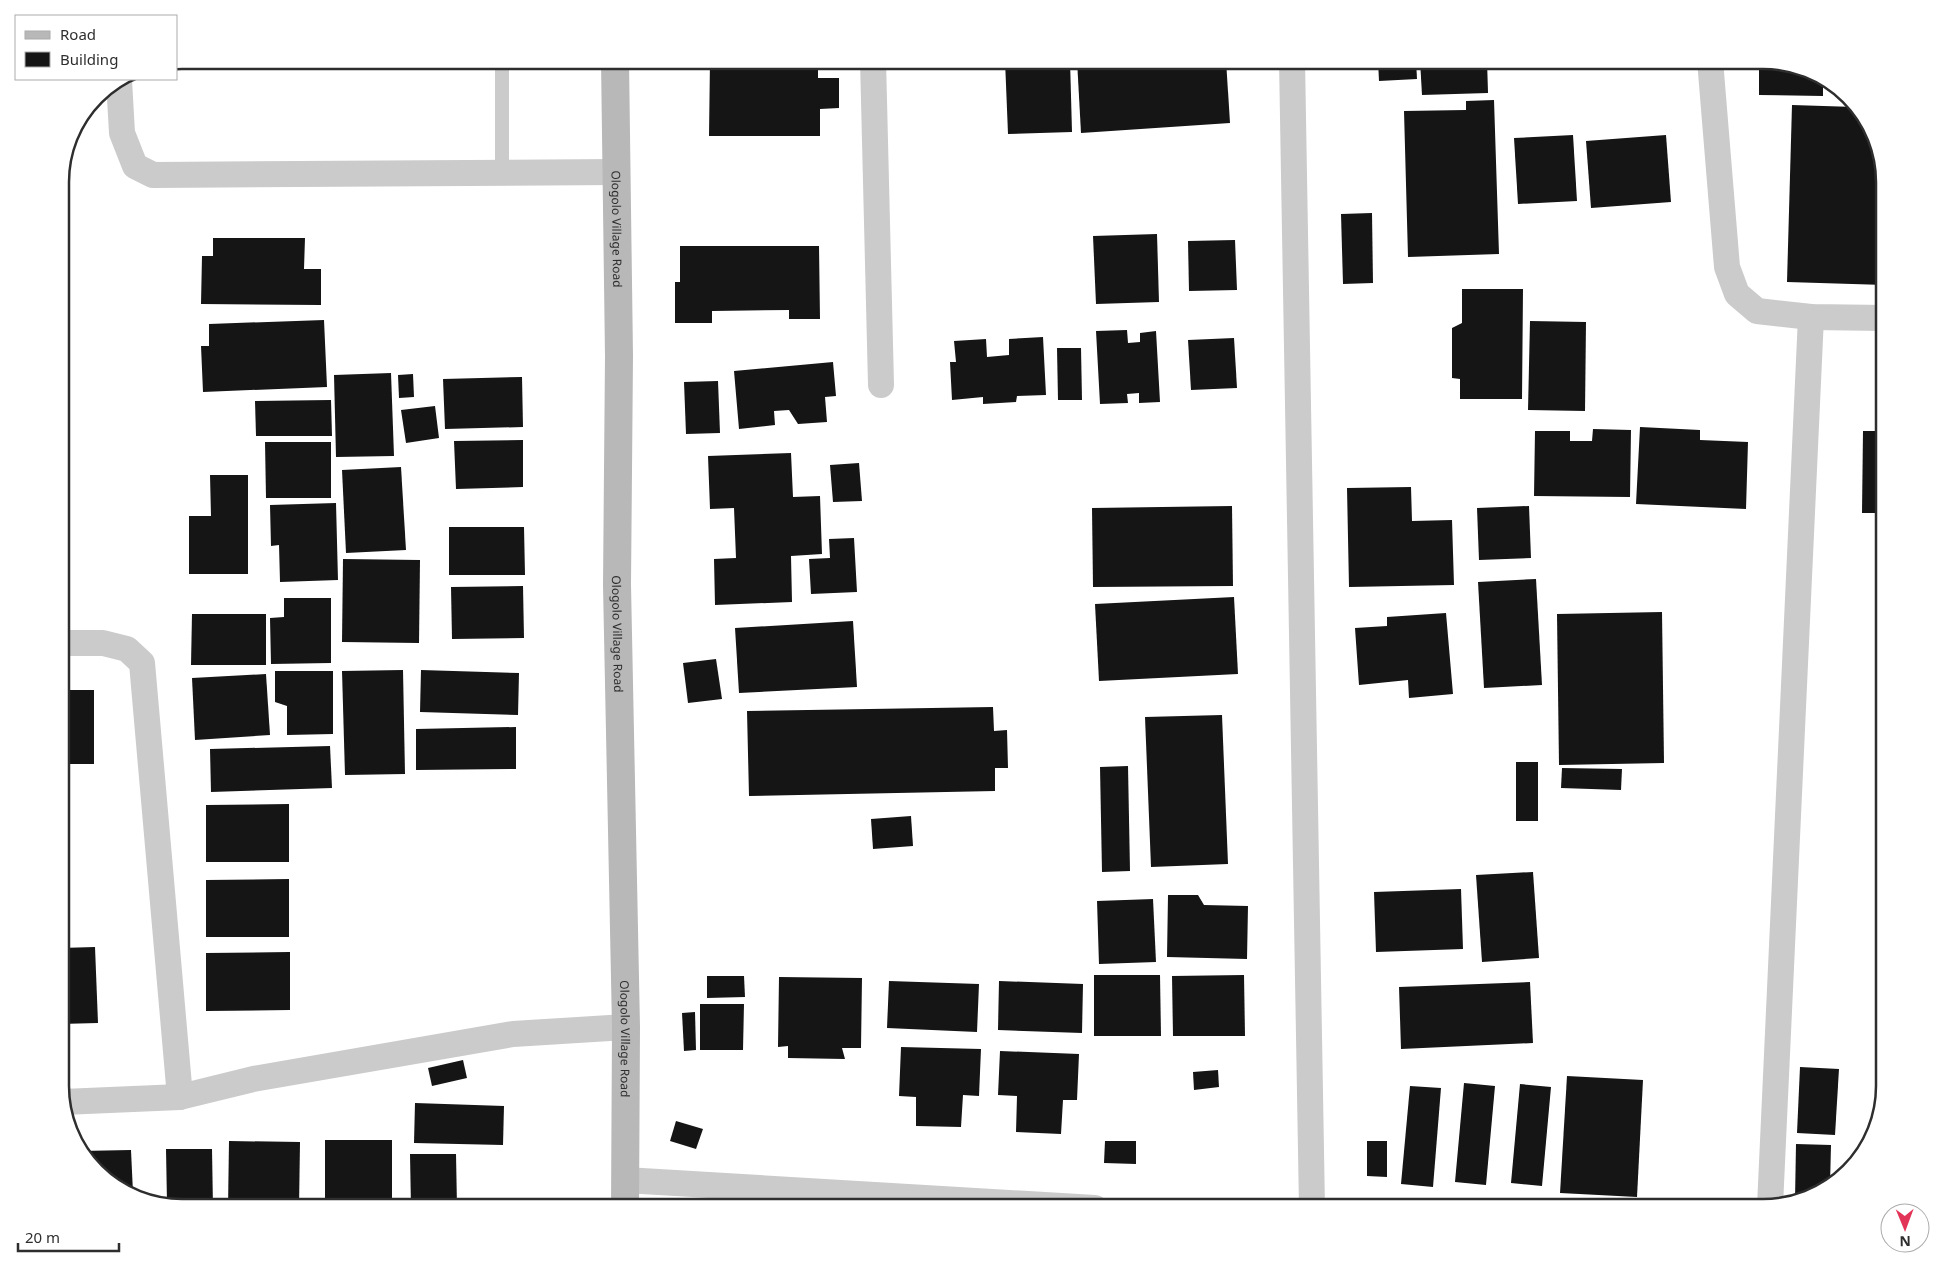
<svg xmlns="http://www.w3.org/2000/svg" width="1945" height="1268" font-family="'Noto Sans',sans-serif">
  <rect width="100%" height="100%" fill="#fff"/>
  <g fill="#151515">
    <polygon points="710,60 818,60 818,78 839,78 839,108 820,109 820,136 709,136"/>
    <polygon points="1005,60 1070,60 1072,132 1008,134"/>
    <polygon points="1077,60 1226,60 1230,123 1081,133"/>
    <polygon points="1378,60 1416,60 1417,79 1379,81"/>
    <polygon points="1420,60 1487,60 1488,93 1422,95"/>
    <polygon points="1759,60 1823,78 1823,96 1759,95"/>
    <polygon points="1494,100 1499,254 1408,257 1404,111 1466,110 1466,101"/>
    <polygon points="1792,105 1855,107 1869,121 1885,182 1885,285 1787,282"/>
    <polygon points="1573,135 1577,201 1518,204 1514,138"/>
    <polygon points="1666,135 1671,202 1591,208 1586,141"/>
    <polygon points="1372,213 1373,283 1343,284 1341,214"/>
    <polygon points="1157,234 1159,302 1096,304 1093,236"/>
    <polygon points="213,238 305,238 304,269 321,269 321,305 201,304 202,256 213,256"/>
    <polygon points="1235,240 1237,290 1189,291 1188,241"/>
    <polygon points="680,246 819,246 820,319 789,319 789,310 712,311 712,323 675,323 675,282 680,282"/>
    <polygon points="1462,289 1523,289 1522,399 1460,399 1460,379 1452,378 1452,328 1462,323"/>
    <polygon points="324,320 327,387 203,392 201,346 209,346 209,324"/>
    <polygon points="1530,321 1586,322 1585,411 1528,410"/>
    <polygon points="1127,330 1128,343 1140,342 1140,333 1156,331 1160,402 1139,403 1139,393 1127,394 1128,403 1100,404 1096,331"/>
    <polygon points="1043,337 1046,395 1017,396 1016,402 983,404 983,397 952,400 950,362 956,362 954,341 986,339 987,357 1009,355 1009,339"/>
    <polygon points="1234,338 1237,388 1191,390 1188,340"/>
    <polygon points="1057,348 1081,348 1082,400 1058,400"/>
    <polygon points="833,362 836,396 825,397 827,422 798,424 789,410 774,411 775,425 739,429 734,371"/>
    <polygon points="391,373 394,456 336,457 334,375"/>
    <polygon points="413,374 414,397 399,398 398,375"/>
    <polygon points="522,377 523,427 445,429 443,379"/>
    <polygon points="718,381 720,433 686,434 684,382"/>
    <polygon points="331,400 332,436 256,436 255,401"/>
    <polygon points="435,406 439,438 406,443 401,410"/>
    <polygon points="1640,427 1700,430 1700,440 1748,442 1746,509 1636,504"/>
    <polygon points="1593,429 1631,430 1630,497 1534,496 1535,431 1570,431 1570,441 1592,441"/>
    <polygon points="1863,431 1885,431 1885,513 1862,513"/>
    <polygon points="523,440 523,487 456,489 454,441"/>
    <polygon points="265,442 331,442 331,498 266,498"/>
    <polygon points="791,453 793,497 820,496 822,554 791,556 792,602 715,605 714,559 736,558 734,508 710,509 708,456"/>
    <polygon points="859,463 862,501 833,502 830,465"/>
    <polygon points="401,467 406,550 346,553 342,470"/>
    <polygon points="210,475 248,475 248,574 189,574 189,516 211,516"/>
    <polygon points="1411,487 1412,521 1452,520 1454,585 1349,587 1347,488"/>
    <polygon points="336,503 338,580 280,582 279,545 271,546 270,505"/>
    <polygon points="1232,506 1233,586 1093,587 1092,508"/>
    <polygon points="1529,506 1531,558 1479,560 1477,508"/>
    <polygon points="449,527 524,527 525,575 449,575"/>
    <polygon points="854,538 857,592 811,594 809,559 830,558 829,539"/>
    <polygon points="343,559 420,560 419,643 342,642"/>
    <polygon points="1536,579 1542,685 1484,688 1478,582"/>
    <polygon points="523,586 524,638 452,639 451,587"/>
    <polygon points="1234,597 1238,674 1099,681 1095,604"/>
    <polygon points="284,598 331,598 331,663 271,664 270,618 284,617"/>
    <polygon points="1662,612 1664,763 1559,765 1557,614"/>
    <polygon points="1446,613 1453,694 1409,698 1408,680 1359,685 1355,628 1387,626 1387,617"/>
    <polygon points="192,614 266,614 266,665 191,665"/>
    <polygon points="853,621 857,687 739,693 735,628"/>
    <polygon points="716,659 722,699 688,703 683,663"/>
    <polygon points="403,670 405,774 345,775 342,671"/>
    <polygon points="421,670 519,673 518,715 420,712"/>
    <polygon points="275,671 333,671 333,734 287,735 287,706 275,702"/>
    <polygon points="266,674 270,735 195,740 192,678"/>
    <rect x="60" y="690" width="34" height="74"/>
    <polygon points="993,707 994,731 1007,730 1008,768 995,768 995,791 749,796 747,711"/>
    <polygon points="1222,715 1228,864 1151,867 1145,717"/>
    <polygon points="516,727 516,769 416,770 416,729"/>
    <polygon points="330,746 332,788 211,792 210,749"/>
    <rect x="1516" y="762" width="22" height="59"/>
    <polygon points="1128,766 1130,871 1102,872 1100,767"/>
    <polygon points="1562,768 1622,769 1621,790 1561,788"/>
    <polygon points="289,804 289,862 206,862 206,805"/>
    <polygon points="911,816 913,846 873,849 871,819"/>
    <polygon points="1533,872 1539,958 1482,962 1476,875"/>
    <polygon points="289,879 289,937 206,937 206,880"/>
    <polygon points="1461,889 1463,949 1376,952 1374,892"/>
    <polygon points="1168,895 1198,895 1204,905 1248,906 1247,959 1167,957"/>
    <polygon points="1153,899 1156,962 1099,964 1097,901"/>
    <polygon points="95,947 98,1023 60,1024 60,948"/>
    <polygon points="290,952 290,1010 206,1011 206,953"/>
    <polygon points="1094,975 1160,975 1161,1036 1094,1036"/>
    <polygon points="1244,975 1245,1036 1173,1036 1172,976"/>
    <polygon points="707,976 744,976 745,997 707,998"/>
    <polygon points="779,977 862,978 861,1048 842,1048 845,1059 788,1058 788,1046 778,1047"/>
    <polygon points="889,981 979,984 977,1032 887,1028"/>
    <polygon points="999,981 1083,984 1082,1033 998,1030"/>
    <polygon points="1530,982 1533,1043 1401,1049 1399,987"/>
    <polygon points="700,1004 744,1004 743,1050 700,1050"/>
    <polygon points="695,1012 696,1050 684,1051 682,1013"/>
    <polygon points="901,1047 981,1049 979,1096 963,1095 961,1127 916,1126 916,1097 899,1096"/>
    <polygon points="1000,1051 1079,1054 1077,1100 1063,1100 1061,1134 1016,1132 1017,1096 998,1095"/>
    <polygon points="463,1060 467,1078 432,1086 428,1068"/>
    <polygon points="1800,1067 1839,1069 1835,1135 1797,1133"/>
    <polygon points="1218,1070 1219,1087 1194,1090 1193,1072"/>
    <polygon points="1567,1076 1643,1080 1637,1197 1560,1193"/>
    <polygon points="1464,1083 1495,1086 1486,1185 1455,1182"/>
    <polygon points="1520,1084 1551,1087 1542,1186 1511,1183"/>
    <polygon points="1410,1086 1441,1088 1433,1187 1401,1184"/>
    <polygon points="415,1103 504,1106 503,1145 414,1143"/>
    <polygon points="676,1121 703,1129 696,1149 670,1141"/>
    <rect x="325" y="1140" width="67" height="68"/>
    <polygon points="229,1141 300,1142 299,1208 228,1208"/>
    <polygon points="1105,1141 1136,1141 1136,1164 1104,1163"/>
    <polygon points="1367,1141 1387,1141 1387,1177 1367,1176"/>
    <polygon points="1796,1144 1831,1145 1830,1186 1824,1192 1795,1200"/>
    <polygon points="166,1149 212,1149 213,1208 182,1208 167,1203"/>
    <polygon points="131,1150 133,1193 114,1188 80,1151"/>
    <polygon points="410,1154 456,1154 457,1207 411,1208"/>
    <polygon points="734,1203 776,1207 776,1208 733,1208"/>
  </g>
  <g fill="none" stroke-linecap="round" stroke-linejoin="round">
    <polyline stroke="#cbcbcb" stroke-width="14" points="502,172 502,60"/>
    <g stroke="#cbcbcb" stroke-width="26">
      <polyline points="873,60 881,385"/>
      <polyline points="1292,60 1312,1208"/>
      <polyline points="1710,60 1727,267 1737,294 1757,311 1811,317 1885,318"/>
      <polyline points="119,80 122,133 135,166 153,175 617,172"/>
      <polyline points="60,643 103,643 127,649 142,663 180,1097"/>
      <polyline points="63,1102 180,1097 253,1079 513,1034 626,1027"/>
      <polyline points="625,1180 1095,1208"/>
      <polyline points="1770,1206 1811,317"/>
    </g>
    <path stroke="#b8b8b8" stroke-width="28" id="s1" d="M615,60L619,356L617,585L626,1027L625,1208"/>
  </g>
  <g text-anchor="middle" dominant-baseline="central" stroke-width="5" stroke-linejoin="round" paint-order="stroke">
    <g font-size="12" fill="#2e2e2e" stroke="#fff">
      <text stroke="none"><textPath href="#s1" startOffset="169">Ologolo Village Road</textPath></text>
      <text stroke="none"><textPath href="#s1" startOffset="574">Ologolo Village Road</textPath></text>
      <text stroke="none"><textPath href="#s1" startOffset="979">Ologolo Village Road</textPath></text>
    </g>
  </g>
  <path d="M0 0H1945V1268H0ZM182 69H1763A113 113 0 0 1 1876 182V1086A113 113 0 0 1 1763 1199H182A113 113 0 0 1 69 1086V182A113 113 0 0 1 182 69Z" fill="#fff" fill-rule="evenodd"/>
  <path fill="none" stroke="#2e2e2e" stroke-width="2.5" d="M182 69H1763A113 113 0 0 1 1876 182V1086A113 113 0 0 1 1763 1199H182A113 113 0 0 1 69 1086V182A113 113 0 0 1 182 69Z"/>
  <rect x="15" y="15" width="162" height="65" fill="#ffffff" stroke="#ababab"/>
  <rect x="25" y="31" width="25" height="8" fill="#b8b8b8" stroke="#ababab"/>
  <text x="60" y="40" font-size="15" fill="#2e2e2e">Road</text>
  <rect x="25" y="52" width="25" height="15" fill="#151515" stroke="#ababab"/>
  <text x="60" y="65" font-size="15" fill="#2e2e2e">Building</text>
  <g transform="translate(1905 1228) rotate(179)"><circle r="24" fill="#ffffff" stroke="#ababab"/>
  <path d="M0-4L9 19L0 12L-9 19Z" fill="#e23457"/>
  <text y="-8" font-size="14" font-weight="bold" text-anchor="middle" fill="#2e2e2e">N</text>
  </g>
  <path d="M18 1243v8h101v-8" fill="none" stroke="#2e2e2e" stroke-width="2.5"/>
  <text x="25" y="1243" font-size="15" fill="#2e2e2e" stroke="#ffffff" stroke-width="4" paint-order="stroke">20 m</text>
</svg>
